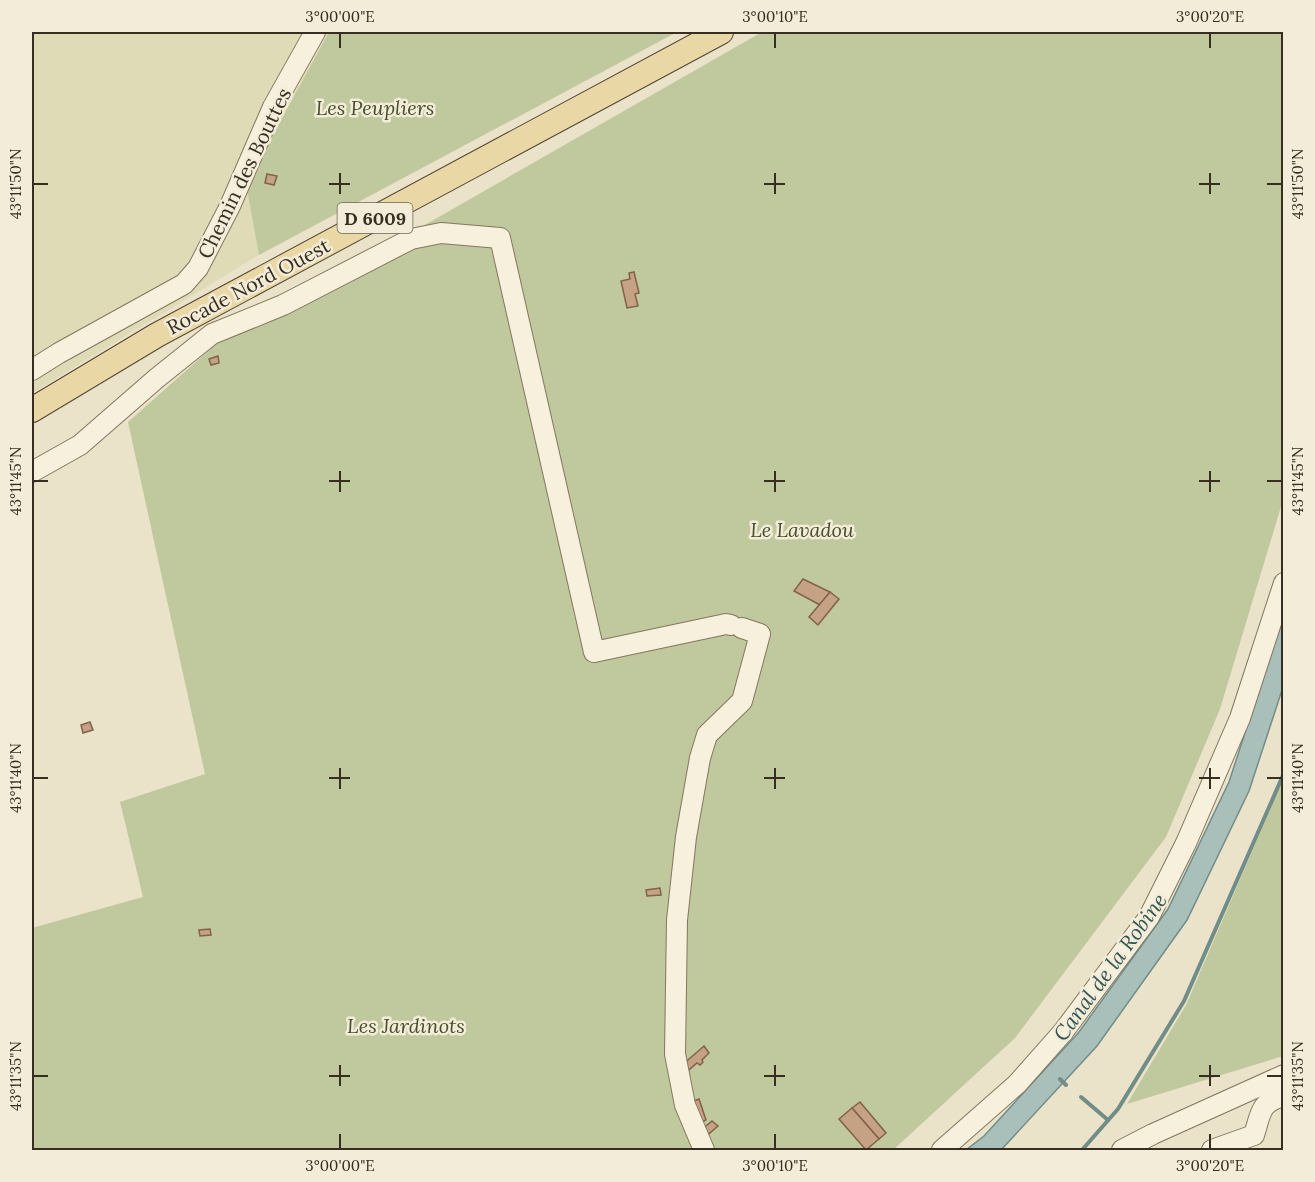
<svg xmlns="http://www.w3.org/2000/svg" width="1315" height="1182" font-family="Lora,serif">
  <rect width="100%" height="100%" fill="#eae2c9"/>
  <polygon fill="#dfdbb7" points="32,32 329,32 246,184 259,255 32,393"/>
  <g fill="#c0c89e">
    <polygon points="329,32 677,32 259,255 246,184"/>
    <polygon points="762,32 1283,32 1283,500 1220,709 1166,837 1015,1038 893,1150 32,1150 32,928 143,897 120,802 205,774 128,422 215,345"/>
    <polygon points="1283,779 1283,1056 1127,1104 1186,1005"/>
  </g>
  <polygon fill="#a9bfba" stroke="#718d88" stroke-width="1.5" points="1283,609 1283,687 1249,791 1187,920 1097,1046 1001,1150 966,1150 984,1136 1079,1032 1168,909 1229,782 1270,656"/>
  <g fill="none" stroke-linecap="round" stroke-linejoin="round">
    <g stroke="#718d88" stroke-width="4">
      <polyline points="1060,1079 1066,1085"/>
      <polyline points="1081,1097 1108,1120"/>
      <polyline points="1082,1150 1118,1109 1184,1001 1284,773"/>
    </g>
  </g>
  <g fill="#c4a283" stroke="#826248" stroke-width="1.5">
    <polygon points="267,174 277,176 274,185 265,183"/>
    <polygon points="634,272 639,293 635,294 638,306 627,308 621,281 630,279 629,273"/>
    <polygon points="218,356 219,363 211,365 209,359"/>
    <polygon points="803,579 830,592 820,605 794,591"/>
    <polygon points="830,592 839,599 818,625 809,617"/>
    <polygon points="90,722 93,730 83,733 81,725"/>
    <polygon points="660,888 661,895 647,896 646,890"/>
    <polygon points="210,929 211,935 200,936 199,930"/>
    <polygon points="704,1046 709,1053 702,1060 703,1062 700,1065 697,1063 683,1075 681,1066"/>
    <polygon points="699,1099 706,1120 697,1125 689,1103"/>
    <polygon points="860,1102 886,1133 879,1139 852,1108"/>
    <polygon points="852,1108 879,1139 866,1150 839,1119"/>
    <polygon points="712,1121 718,1126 704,1138 700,1131"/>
  </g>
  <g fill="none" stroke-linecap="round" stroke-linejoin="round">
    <defs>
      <g id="minor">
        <polyline points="32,370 59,353 184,284 198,268 230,206 273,107 315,32"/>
        <polyline points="32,472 80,445 157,378 212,334 283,305 411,239 441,233 500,238 594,652 726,624 731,625"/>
        <polyline points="704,1150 685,1105 675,1054 677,920 686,837 700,758 707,735 742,701 760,634 742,628"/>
        <polyline points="942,1150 1017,1084 1063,1032 1149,917 1186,843 1240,718 1284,583"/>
        <polyline points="1122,1150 1153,1134 1284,1075"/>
        <path d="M1212,1150L1254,1135C1261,1114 1259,1102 1284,1096"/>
      </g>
      <polyline id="major" points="32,410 157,335 721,32"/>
    </defs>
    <use href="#minor" stroke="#857660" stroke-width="22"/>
    <use href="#major" stroke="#534433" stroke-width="26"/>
    <use href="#minor" stroke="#f6f0dc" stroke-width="20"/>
    <use href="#major" stroke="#e9d8a6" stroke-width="24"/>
  </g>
  <path fill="none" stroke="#372d21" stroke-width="2" d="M340,33V48M775,33V48M1210,33V48M340,173V194M775,173V194M1210,173V194M33,184H48M329,184H350M764,184H785M1199,184H1220M1267,184H1282M340,471V492M775,471V492M1210,471V492M33,481H48M329,481H350M764,481H785M1199,481H1220M1267,481H1282M340,768V789M775,768V789M1210,768V789M33,778H48M329,778H350M764,778H785M1199,778H1220M1267,778H1282M340,1065V1086M775,1065V1086M1210,1065V1086M33,1076H48M329,1076H350M764,1076H785M1199,1076H1220M1267,1076H1282M340,1134V1149M775,1134V1149M1210,1134V1149"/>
  <g text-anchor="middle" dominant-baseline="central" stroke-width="5" stroke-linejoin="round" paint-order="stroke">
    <rect fill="#f2ecd8" stroke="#6f6658" stroke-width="1.5" x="337.5" y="203" width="75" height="30" rx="4.5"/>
    <g font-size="18" font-weight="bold" fill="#372d21">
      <text x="375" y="218">D 6009</text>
    </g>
    <g font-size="20" font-style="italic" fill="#45512a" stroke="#f2ecd8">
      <text x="375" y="107">Les Peupliers</text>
      <text x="802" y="529">Le Lavadou</text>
      <text x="406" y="1025">Les Jardinots</text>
    </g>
    <g font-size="20" fill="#372d21" stroke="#f2ecd8">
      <text transform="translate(244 173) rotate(-64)">Chemin des Bouttes</text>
      <text transform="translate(248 286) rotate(-28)">Rocade Nord Ouest</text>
    </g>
    <g font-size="21" font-style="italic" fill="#325555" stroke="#f2ecd8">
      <text transform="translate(1110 967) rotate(-54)">Canal de la Robine</text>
    </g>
  </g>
  <rect width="1315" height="1182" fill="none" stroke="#f2ecd8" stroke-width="66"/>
  <rect x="33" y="33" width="1249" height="1116" fill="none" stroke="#372d21" stroke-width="2"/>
  <g font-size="15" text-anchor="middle" fill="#372d21">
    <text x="340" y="22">3°00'00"E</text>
    <text x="775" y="22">3°00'10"E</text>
    <text x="1210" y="22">3°00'20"E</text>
    <text transform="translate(16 184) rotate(-90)" y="5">43°11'50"N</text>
    <text transform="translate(1298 184) rotate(-90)" y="5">43°11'50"N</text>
    <text transform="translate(16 481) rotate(-90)" y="5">43°11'45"N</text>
    <text transform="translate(1298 481) rotate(-90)" y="5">43°11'45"N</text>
    <text transform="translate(16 778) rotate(-90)" y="5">43°11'40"N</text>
    <text transform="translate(1298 778) rotate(-90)" y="5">43°11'40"N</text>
    <text transform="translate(16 1076) rotate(-90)" y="5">43°11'35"N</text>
    <text transform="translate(1298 1076) rotate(-90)" y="5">43°11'35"N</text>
    <text x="340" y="1171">3°00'00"E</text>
    <text x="775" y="1171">3°00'10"E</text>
    <text x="1210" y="1171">3°00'20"E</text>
  </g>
</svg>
